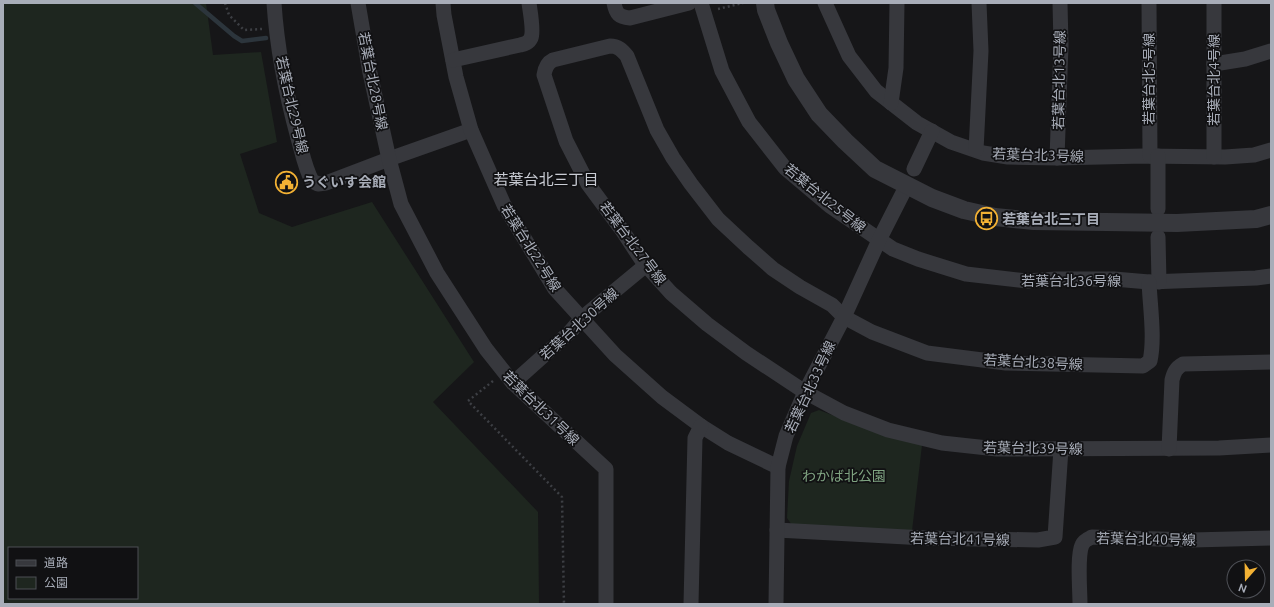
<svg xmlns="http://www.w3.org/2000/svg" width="1274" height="607" font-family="Ubuntu,'Noto Sans JP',sans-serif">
  <rect width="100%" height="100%" fill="#161618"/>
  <g fill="#1e261f" fill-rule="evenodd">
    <path d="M3,3H206L213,55L261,52L277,142L240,154L259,213L292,227L372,202L474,362L433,402L538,512L539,604H3ZM9,548H137V598H9Z"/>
    <polygon points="819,410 876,432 922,445 912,531 792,525 787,518 789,481 797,446 811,413"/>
  </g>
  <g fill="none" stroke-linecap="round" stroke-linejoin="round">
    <polyline stroke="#2c353c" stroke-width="4.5" points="195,3 234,36 242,41 266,38"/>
    <g stroke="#3d3f44" stroke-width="2.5" stroke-dasharray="2 3" stroke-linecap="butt">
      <polyline points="225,3 229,15 244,30 262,29"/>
      <polyline points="718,9 743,3"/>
      <polyline points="493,381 468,401 562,497 564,604"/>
    </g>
    <g stroke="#37383d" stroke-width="15">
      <path d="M274,3C277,49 286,94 298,138C302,152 305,168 312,181L318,184L326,183L389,159L471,130"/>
      <polyline points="358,3 370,73 389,159 401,204 437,273 486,349 513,383 606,469 606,604"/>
      <polyline points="443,3 444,15 456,77 471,130 504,205 555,289 615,355 662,397 701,426 728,443 778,467"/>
      <path d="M614,3C616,14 619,17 630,18L689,3"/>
      <polyline points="701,3 722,71 749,122 785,168 830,206 893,249 918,259 966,274 1027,281 1056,279 1114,279 1149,282 1256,278 1271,276"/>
      <polyline points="825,3 849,56 876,91 917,123 951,142 983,153 1008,157 1057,158 1144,156 1225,157 1254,155 1271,150"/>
      <polyline points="1149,3 1150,156"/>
      <path d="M453,60L520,45C524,44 529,43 531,38C534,31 530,11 529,3"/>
      <polyline points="1214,64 1245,59 1271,51"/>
      <polyline points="891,103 896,68 897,3"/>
      <polyline points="976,150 981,51 979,3"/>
      <polyline points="1214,157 1214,3"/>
      <polyline points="1057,158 1061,45 1060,3"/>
      <polyline points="914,169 932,131"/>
      <polyline points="1158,209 1158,156"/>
      <polyline points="1158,237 1159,282"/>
      <path d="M1149,282C1150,306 1155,338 1150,361L1143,366L1006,363L927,353L872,332L844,317L832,305L800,287L773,269L748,247L718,219L691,184L673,158L657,130L627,56C622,50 618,46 610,46L553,60C547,63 545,68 544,75L566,141L588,184L622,230L643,262L671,293L707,324L746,353L805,392L844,413L888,430L942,443L997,449L1219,448L1271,445"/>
      <polyline points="513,383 570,332 582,318 646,265"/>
      <path d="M1169,449L1172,380C1174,372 1176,368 1183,364L1271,362"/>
      <polyline points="777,530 925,538 1038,540 1055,537 1061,449"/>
      <polyline points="691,604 695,438 701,426"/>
      <polyline points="776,604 778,467 786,436 805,392 844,317 879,240 907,185"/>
      <path d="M1080,604C1080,590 1077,556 1082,545C1084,540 1088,539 1092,537L1192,540L1271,538"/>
    </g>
    <polyline stroke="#37383d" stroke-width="18" points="765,3 766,10 779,43 796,79 819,114 845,141 875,169 932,198 964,210 995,217 1034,221 1177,223 1256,219 1271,215"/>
  </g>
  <defs>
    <symbol id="civic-ring" viewBox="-11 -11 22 22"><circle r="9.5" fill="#111113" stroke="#f2b134" stroke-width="1.5"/><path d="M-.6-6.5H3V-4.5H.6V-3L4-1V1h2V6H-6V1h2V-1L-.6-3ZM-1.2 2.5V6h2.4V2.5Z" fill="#f2b134"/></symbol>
    <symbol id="bus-ring" viewBox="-11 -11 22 22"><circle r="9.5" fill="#111113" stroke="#f2b134" stroke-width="1.5"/><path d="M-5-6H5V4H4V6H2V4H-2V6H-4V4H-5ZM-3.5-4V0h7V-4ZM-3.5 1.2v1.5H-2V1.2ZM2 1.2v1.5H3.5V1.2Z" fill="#f2b134"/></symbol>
  </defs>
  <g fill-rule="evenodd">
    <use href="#civic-ring" x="274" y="170" width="25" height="25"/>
    <use href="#bus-ring" x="974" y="206" width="25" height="25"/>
  </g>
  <g text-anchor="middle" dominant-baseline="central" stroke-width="3.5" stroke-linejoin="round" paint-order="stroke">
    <g font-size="14" fill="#a8adb8" stroke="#111113">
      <text transform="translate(1149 79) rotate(-90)">若葉台北5号線</text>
      <text transform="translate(1059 80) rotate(-89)">若葉台北13号線</text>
      <text transform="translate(1214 80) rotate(-90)">若葉台北4号線</text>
      <text transform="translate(373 81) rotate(79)">若葉台北28号線</text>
      <text transform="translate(292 105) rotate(77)">若葉台北29号線</text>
      <text transform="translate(1038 155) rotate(2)">若葉台北3号線</text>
      <text transform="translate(825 198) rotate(39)">若葉台北25号線</text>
      <text transform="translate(633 243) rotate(53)">若葉台北27号線</text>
      <text transform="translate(531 248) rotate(58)">若葉台北22号線</text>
      <text x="1071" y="281">若葉台北36号線</text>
      <text transform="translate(579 324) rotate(-42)">若葉台北30号線</text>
      <text transform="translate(1033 362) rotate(3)">若葉台北38号線</text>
      <text transform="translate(810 387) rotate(-65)">若葉台北33号線</text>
      <text transform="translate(541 408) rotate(44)">若葉台北31号線</text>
      <text transform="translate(1033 448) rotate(1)">若葉台北39号線</text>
      <text transform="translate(960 539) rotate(1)">若葉台北41号線</text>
      <text transform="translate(1146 539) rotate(1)">若葉台北40号線</text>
    </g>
    <g font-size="14" font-weight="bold" fill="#a8adb8" stroke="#111113" text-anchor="start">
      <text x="302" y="182">うぐいす会館</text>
      <text x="1002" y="219">若葉台北三丁目</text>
    </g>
    <g font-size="14" fill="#7fa381" stroke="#111113">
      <text x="844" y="476">わかば北公園</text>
    </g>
    <g font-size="15" fill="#c9ccd4" stroke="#111113">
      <text x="546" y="179">若葉台北三丁目</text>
    </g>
  </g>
  <rect width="1274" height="607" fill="none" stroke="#a8adb8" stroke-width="8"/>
  <rect x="8" y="547" width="130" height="52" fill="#111113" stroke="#4d4f55"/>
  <rect x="16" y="560" width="20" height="6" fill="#37383d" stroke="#4d4f55"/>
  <text x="44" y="567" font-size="12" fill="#a8adb8">道路</text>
  <rect x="16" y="577" width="20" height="12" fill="#1e261f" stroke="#4d4f55"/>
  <text x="44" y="587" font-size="12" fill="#a8adb8">公園</text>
  <g transform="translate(1246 579) rotate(200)"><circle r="19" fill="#111113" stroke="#4d4f55"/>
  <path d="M0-3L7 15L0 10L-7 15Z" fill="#f2b134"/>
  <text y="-6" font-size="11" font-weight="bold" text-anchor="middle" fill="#a8adb8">N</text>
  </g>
</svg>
